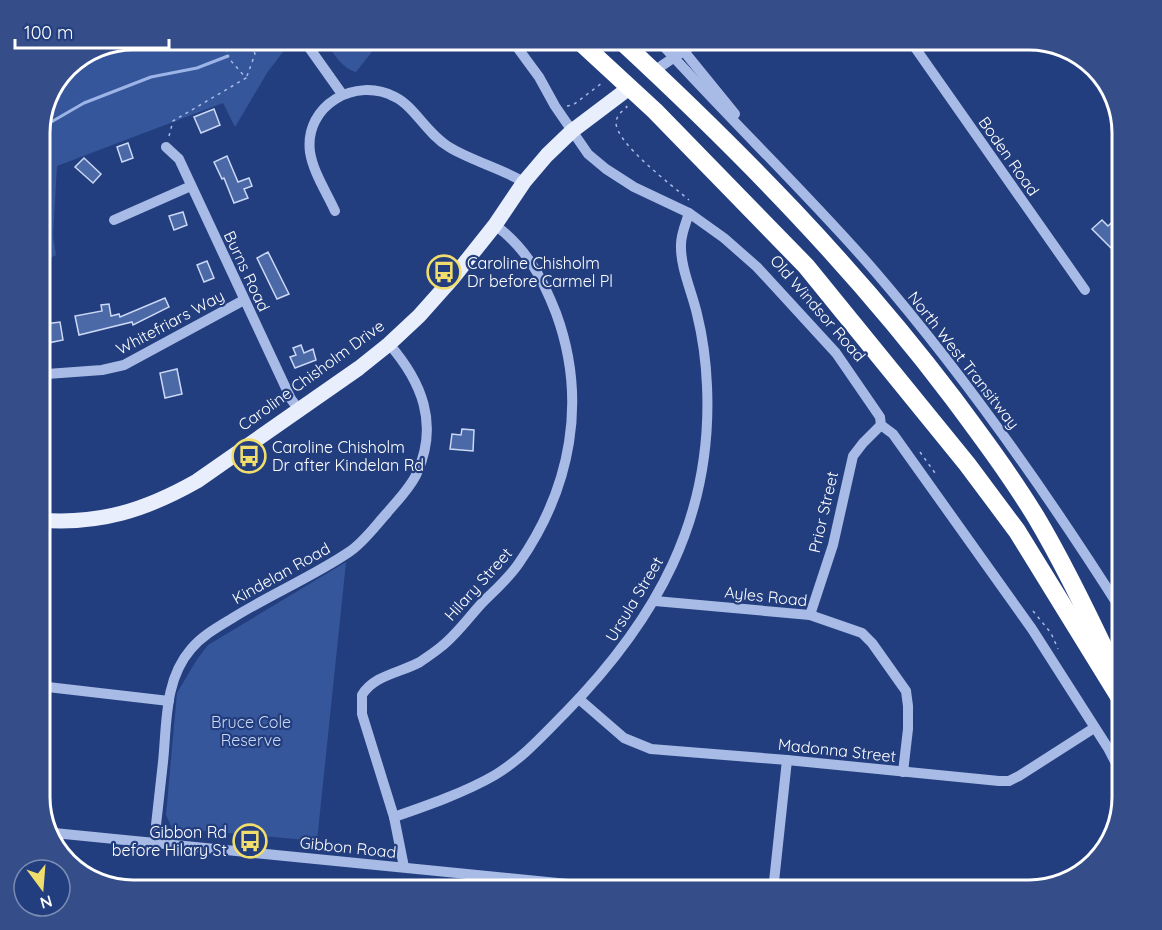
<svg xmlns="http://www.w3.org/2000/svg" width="1162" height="930" font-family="Quicksand,sans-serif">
  <rect width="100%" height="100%" fill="#233e7e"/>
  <g fill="#36569b">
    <polygon points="133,39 285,39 288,45 267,73 235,127 223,103 57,166 53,236 56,255 39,265 39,126 71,62"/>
    <path d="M324,39H382L356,72C340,67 333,52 324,39Z"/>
    <polygon points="346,562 317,841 172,828 166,815 177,693 196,661 208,645"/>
  </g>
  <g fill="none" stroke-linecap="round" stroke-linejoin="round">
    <polyline stroke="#9cb4e7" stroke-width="3" points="39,129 84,103 151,77 197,68 228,56"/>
  </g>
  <g fill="#4b68a7" stroke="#cbd8f5" stroke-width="1.5">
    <polygon points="214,109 220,125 201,133 194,117"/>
    <polygon points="128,143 133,158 122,162 117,147"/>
    <polygon points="227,156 238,182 249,178 252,186 244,189 248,198 234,203 224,178 222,179 214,162"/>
    <polygon points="84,158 101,174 93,183 75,167"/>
    <polygon points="183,212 187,225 174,230 169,216"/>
    <polygon points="1123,212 1123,242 1114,251 1092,229 1102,220 1108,226"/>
    <polygon points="268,252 289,294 277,299 257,258"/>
    <polygon points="207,261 214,278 204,282 197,265"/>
    <polygon points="165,298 169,307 133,325 132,322 79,335 75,316 102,311 101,305 109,304 111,316 119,314 120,317"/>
    <polygon points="60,322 63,340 48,343 45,324"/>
    <polygon points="301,345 304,353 313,349 316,360 295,368 290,357 296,355 293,348"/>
    <polygon points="177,369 182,394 165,398 160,373"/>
    <polygon points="462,429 474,430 473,451 450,449 452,434 461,435"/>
  </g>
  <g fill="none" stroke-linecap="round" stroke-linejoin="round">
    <g stroke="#a8bbe6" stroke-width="1.5" stroke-dasharray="3 4.5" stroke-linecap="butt">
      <polyline points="241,39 251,39"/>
      <polyline points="68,68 102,50"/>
      <polyline points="247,76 255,54 250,40"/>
      <polyline points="567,106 573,105 602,83"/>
      <path d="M626,106L627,107C622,111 617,115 616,122C615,143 673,186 689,200"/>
      <polyline points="169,136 173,121 246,78 225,54 233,39"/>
      <polyline points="920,452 935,473"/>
      <polyline points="1033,611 1051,633 1058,649"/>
    </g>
    <g stroke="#a8bbe6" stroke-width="10">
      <polyline points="303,39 342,94"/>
      <polyline points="511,39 539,77 555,106 588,154 606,169 634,187 689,213 724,238 757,267 836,353 880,417 881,425 893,434 1032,629 1108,748 1123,777"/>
      <path d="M657,39C727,117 803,189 872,268C965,376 1047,493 1123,613"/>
      <polyline points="674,39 735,114"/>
      <polyline points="909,39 1085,290"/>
      <polyline points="654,71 701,39"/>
      <polyline points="166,147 179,159 291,399 299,410"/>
      <path d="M335,211C327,193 313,172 310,152C304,105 356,76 395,97C414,106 427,134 449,147C472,161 500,168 524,182"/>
      <polyline points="114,220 191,186"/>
      <polyline points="39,367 47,374 102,370 124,365 244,300"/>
      <polyline points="655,601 810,615 862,633 872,643 906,691 908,706 908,729 903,772"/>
      <polyline points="810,615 833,545 853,456 863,443 881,425"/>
      <polyline points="39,686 169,701"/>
      <polyline points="579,699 624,738 651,749 787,760 999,781 1009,781 1019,776 1094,728"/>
      <path d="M394,817C426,806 466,792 495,775C523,758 543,735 566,712C656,620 713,519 707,386C706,362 703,338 697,314C692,292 680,267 681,244C681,234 686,223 689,213"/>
      <polyline points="54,833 638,891"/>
      <path d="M154,843C157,816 160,789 163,762C167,724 164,680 191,649C202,636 216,628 231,619C269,595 312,577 349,552C364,542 375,526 387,513C397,501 411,487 417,473C439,424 422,382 389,344"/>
      <path d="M404,867L394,817L362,714V695C374,675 400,673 420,662C427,657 435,652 442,646C457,634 469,617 482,603C495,590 509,578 519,563C571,488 588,400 556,313C542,277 526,248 495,225"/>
      <polyline points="773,891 787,760"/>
    </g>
    <path stroke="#e9eefd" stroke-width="15" d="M39,520C99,525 146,510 197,481L359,368L389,344L419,316L452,279L495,225L524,182L547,155L572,131L629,88"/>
    <g stroke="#fff" stroke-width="18">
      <polyline points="577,39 655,111 806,266 967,464 1017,531 1123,703"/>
      <path d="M619,39C739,150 854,267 953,398C982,437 1011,476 1036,517C1064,564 1088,614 1111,663"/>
    </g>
  </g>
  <defs>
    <symbol id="bus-ring" viewBox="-11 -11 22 22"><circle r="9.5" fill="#233e7e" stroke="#f1dd6b" stroke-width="1.5"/><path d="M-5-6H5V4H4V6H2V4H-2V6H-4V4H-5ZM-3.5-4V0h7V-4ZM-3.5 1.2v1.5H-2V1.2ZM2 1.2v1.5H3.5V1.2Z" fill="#f1dd6b"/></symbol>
  </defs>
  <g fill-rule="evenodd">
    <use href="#bus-ring" x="425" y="253" width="38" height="38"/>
    <use href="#bus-ring" x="230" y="437" width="38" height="38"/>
    <use href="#bus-ring" x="231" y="822" width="38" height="38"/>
  </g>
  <g text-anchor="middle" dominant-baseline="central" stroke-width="4.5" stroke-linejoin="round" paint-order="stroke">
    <g font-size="16" fill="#fff" stroke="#233e7e">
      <text transform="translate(1009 156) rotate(55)">Boden Road</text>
      <text transform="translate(247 271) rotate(65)">Burns Road</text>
      <text transform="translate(818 308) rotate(49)">Old Windsor Road</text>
      <text transform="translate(170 322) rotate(-28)">Whitefriars Way</text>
      <text transform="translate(964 360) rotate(52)">North West Transitway</text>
      <text transform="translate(311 375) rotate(-36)">Caroline Chisholm Drive</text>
      <text transform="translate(823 512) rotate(-77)">Prior Street</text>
      <text transform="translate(281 573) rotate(-29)">Kindelan Road</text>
      <text transform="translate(478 584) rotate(-48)">Hilary Street</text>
      <text transform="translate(766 596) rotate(6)">Ayles Road</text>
      <text transform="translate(634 599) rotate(-59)">Ursula Street</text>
      <text transform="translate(837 750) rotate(6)">Madonna Street</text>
      <text transform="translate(348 847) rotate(6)">Gibbon Road</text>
    </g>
    <g font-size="16" fill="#fff" stroke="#233e7e" text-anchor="start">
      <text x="467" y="263">Caroline Chisholm<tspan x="467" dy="18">Dr before Carmel Pl</tspan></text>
      <text x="272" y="447">Caroline Chisholm<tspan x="272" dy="18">Dr after Kindelan Rd</tspan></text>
      <text x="227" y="832" text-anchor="end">Gibbon Rd<tspan x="227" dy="18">before Hilary St</tspan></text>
    </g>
    <g font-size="16" fill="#cbd8f5" stroke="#233e7e">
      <text x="251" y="722">Bruce Cole<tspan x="251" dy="18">Reserve</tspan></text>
    </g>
  </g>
  <path d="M0 0H1162V930H0ZM133 50H1029A83 83 0 0 1 1112 133V797A83 83 0 0 1 1029 880H133A83 83 0 0 1 50 797V133A83 83 0 0 1 133 50Z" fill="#354d88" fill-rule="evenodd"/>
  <path fill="none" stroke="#fff" stroke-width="3" d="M133 50H1029A83 83 0 0 1 1112 133V797A83 83 0 0 1 1029 880H133A83 83 0 0 1 50 797V133A83 83 0 0 1 133 50Z"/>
  <g transform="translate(42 888) rotate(164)"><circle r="28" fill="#233e7e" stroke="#7b8bb2" stroke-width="1.5"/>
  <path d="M0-4.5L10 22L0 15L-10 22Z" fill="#f1dd6b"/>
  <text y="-9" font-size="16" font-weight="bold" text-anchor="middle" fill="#ffffff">N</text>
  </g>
  <path d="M15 39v9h154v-9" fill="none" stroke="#ffffff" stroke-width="3"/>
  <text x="24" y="39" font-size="18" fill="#ffffff" stroke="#233e7e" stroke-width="4.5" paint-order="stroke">100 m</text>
</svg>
